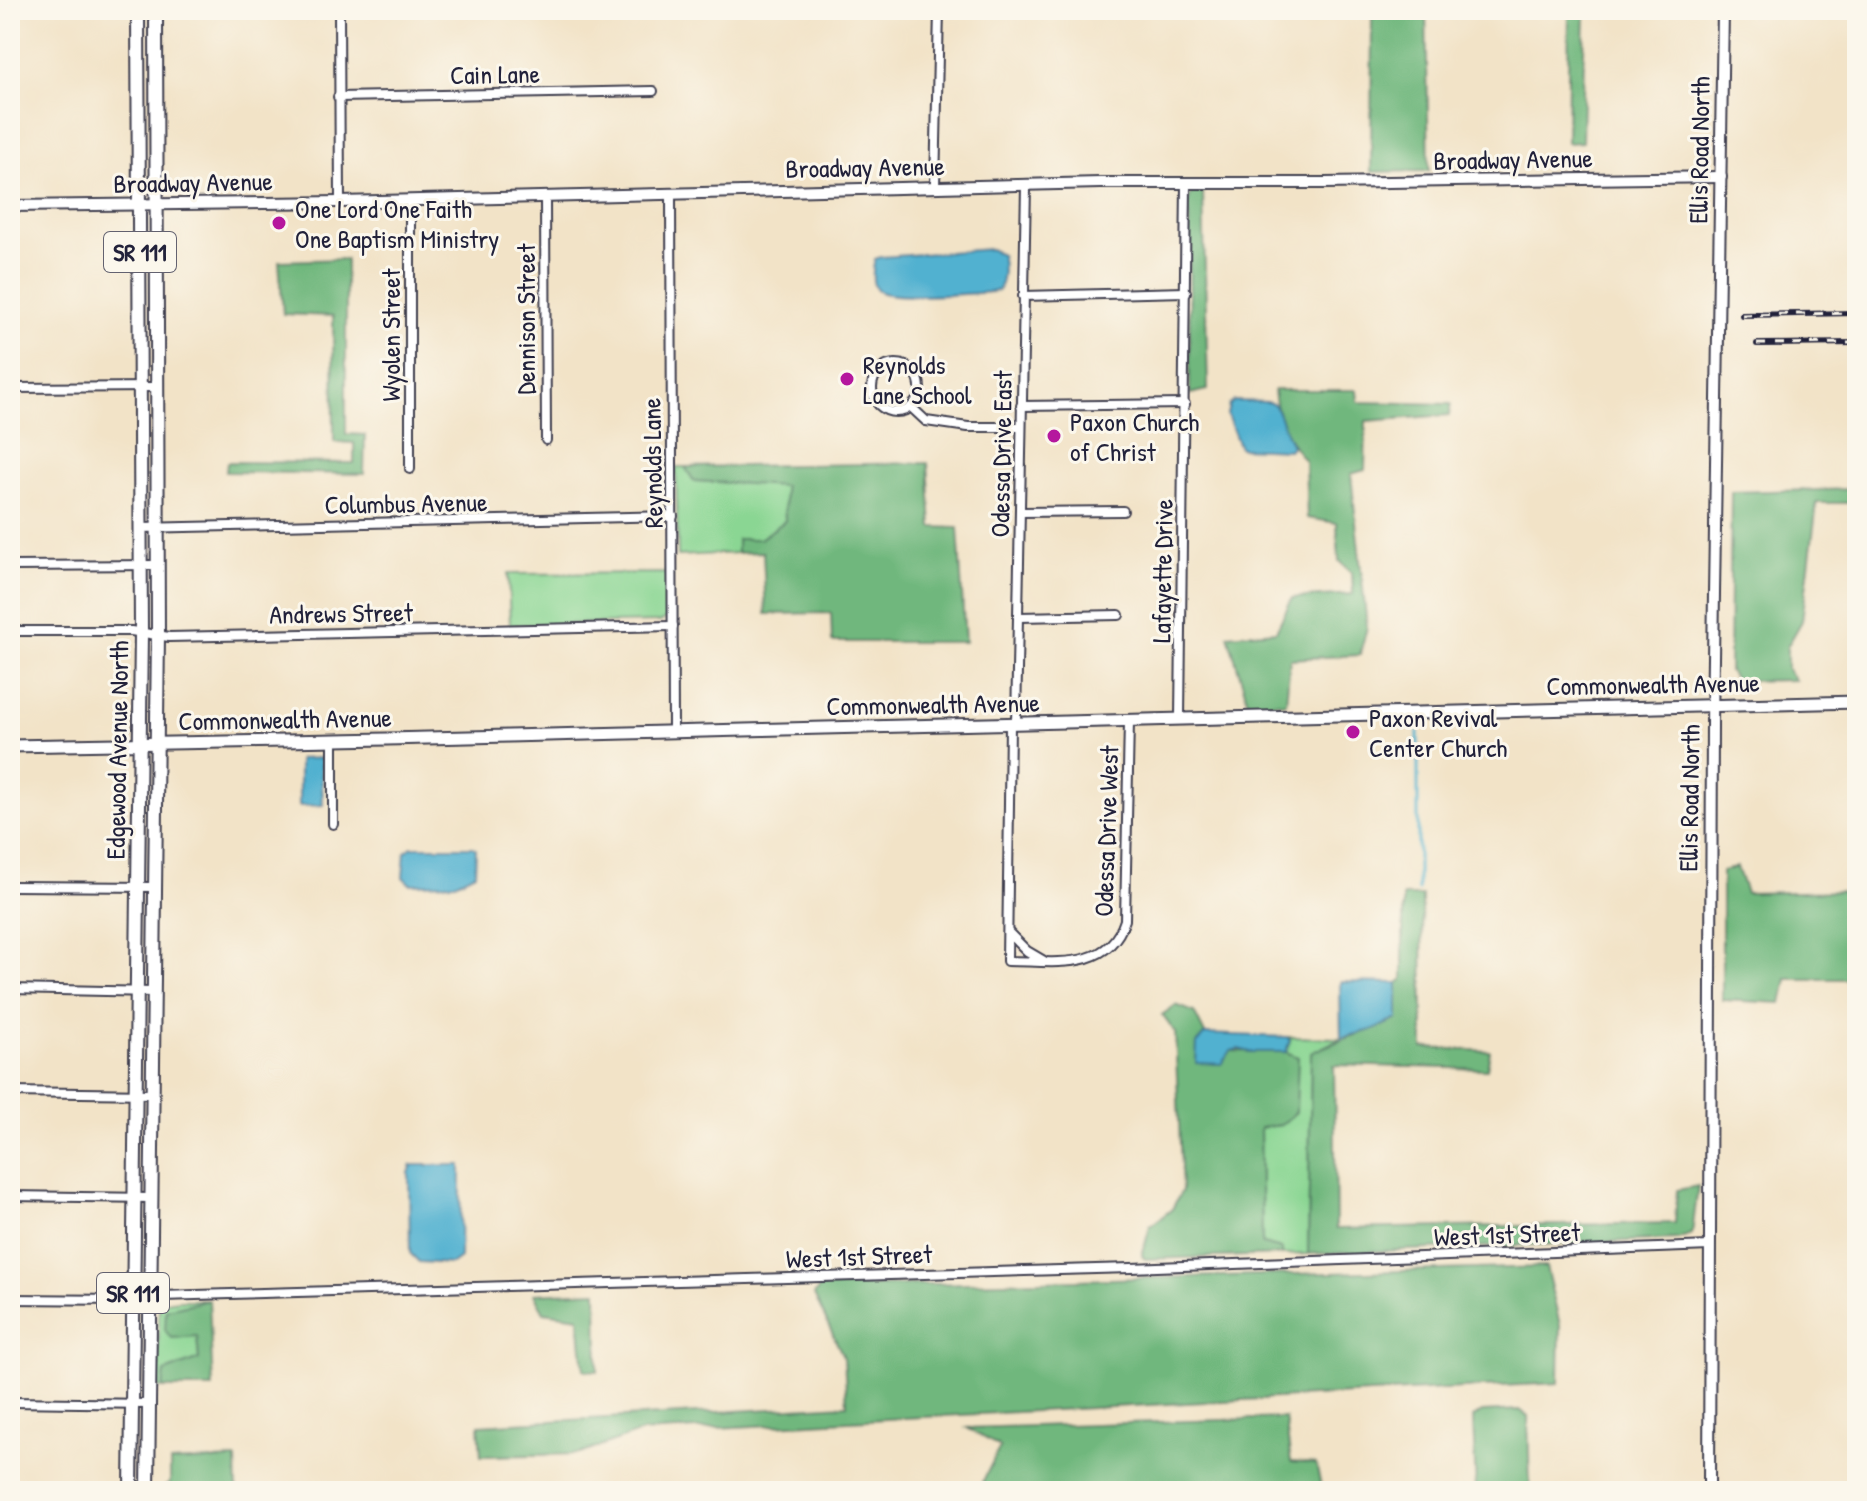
<svg xmlns="http://www.w3.org/2000/svg" width="1867" height="1501" font-family="'Patrick Hand',sans-serif">
  <rect width="100%" height="100%" fill="#fbf7ec"/>
  <filter id="ink" filterUnits="userSpaceOnUse"><feTurbulence type="fractalNoise" baseFrequency=".0125" numOctaves="2"/><feDisplacementMap in="SourceGraphic" scale="16" xChannelSelector="R" yChannelSelector="G"/><feConvolveMatrix kernelMatrix="1 2 1 2 8 2 1 2 1" color-interpolation-filters="sRGB"/></filter>
  <filter id="wash" filterUnits="userSpaceOnUse"><feTurbulence type="fractalNoise" baseFrequency=".006" numOctaves="4" result="noise"/><feDisplacementMap in="SourceGraphic" scale="32" xChannelSelector="R" yChannelSelector="G"/><feGaussianBlur stdDeviation="1.8" result="paint"/><feColorMatrix in="noise" values="0 0 0 0 0 0 0 0 0 0 0 0 0 0 0 0 0 1.4 0 .05"/><feComposite in="paint" operator="in"/></filter>
  <g filter="url(#wash)">
    <rect width="100%" height="100%" fill="#f2e3c7"/>
    <g fill="#8ad693" stroke="#567c67" stroke-width="2">
      <polygon points="676,467 685,467 694,481 784,485 785,521 760,539 738,539 737,553 678,556"/>
      <polygon points="669,573 670,616 660,622 510,625 508,574"/>
      <polygon points="1287,1037 1341,1038 1311,1053 1308,1254 1282,1255 1281,1249 1262,1244 1260,1128 1280,1125 1298,1058 1286,1052 1290,1040"/>
      <polygon points="179,1300 209,1300 166,1309 171,1338 197,1336 199,1360 165,1372 163,1388 158,1388 159,1309 165,1302"/>
    </g>
    <g fill="#6fb77d" stroke="#486c5c" stroke-width="2">
      <polygon points="1372,10 1426,10 1429,171 1371,172"/>
      <polygon points="1569,10 1585,10 1582,142 1567,143"/>
      <polygon points="1203,192 1208,390 1190,394 1189,198 1192,193"/>
      <polygon points="346,259 346,434 365,435 364,474 226,472 227,462 354,463 354,443 334,442 333,316 283,314 279,261"/>
      <path d="M1274,390H1357L1358,402L1451,404L1449,415L1366,421L1365,470L1351,474L1367,627L1360,655L1290,659L1286,703L1248,702L1228,635L1276,631L1292,598L1353,594L1352,573L1339,561L1337,523L1307,518L1305,461C1288,441 1276,416 1274,390Z"/>
      <polygon points="928,463 932,527 958,528 965,642 832,642 831,613 766,614 763,552 737,553 737,539 760,539 785,521 784,486 694,481 685,467"/>
      <polygon points="1857,489 1857,503 1817,503 1802,621 1787,647 1787,669 1795,680 1736,681 1729,671 1731,492"/>
      <polygon points="1737,867 1746,893 1857,891 1857,979 1787,979 1782,1003 1722,1000 1722,871"/>
      <path d="M1403,896H1422L1423,1048L1490,1051L1487,1069L1334,1065L1336,1229L1675,1223L1677,1190L1698,1186L1692,1234L1678,1239L1308,1254L1311,1053C1339,1039 1369,1032 1398,1019V983L1403,979Z"/>
      <polygon points="1176,1005 1194,1012 1205,1034 1197,1043 1231,1051 1286,1052 1298,1057 1296,1112 1281,1125 1260,1128 1262,1244 1282,1249 1282,1255 1145,1259 1142,1256 1150,1226 1172,1209 1182,1190 1175,1032 1162,1015"/>
      <polygon points="1546,1267 1560,1325 1559,1383 641,1432 580,1454 481,1456 479,1425 847,1405 844,1358 814,1295 820,1287"/>
      <polygon points="597,1291 598,1371 584,1370 579,1317 544,1312 534,1294"/>
      <polygon points="209,1300 213,1388 163,1388 165,1372 199,1359 197,1336 171,1338 165,1330 166,1309"/>
      <polygon points="1520,1410 1528,1416 1530,1491 1476,1491 1473,1418 1482,1412"/>
      <polygon points="1285,1418 1291,1462 1316,1464 1322,1491 978,1491 1000,1447 967,1428"/>
      <polygon points="236,1459 237,1491 163,1491 164,1487 170,1483 170,1462"/>
    </g>
    <g fill="#51b1d0" stroke="#3a6a86" stroke-width="2">
      <path d="M990,249L1001,254C1004,266 1004,277 999,290L992,292C974,293 887,301 877,290C870,283 873,268 875,259L881,257Z"/>
      <polygon points="1234,401 1268,402 1275,405 1292,446 1289,450 1240,448 1227,415 1229,405"/>
      <polygon points="321,758 323,805 299,806 299,759"/>
      <polygon points="412,847 473,847 476,849 475,873 455,883 410,884 403,877 405,852"/>
      <polygon points="1340,982 1398,983 1398,1019 1372,1030 1341,1038"/>
      <polygon points="1205,1034 1287,1037 1290,1040 1286,1052 1250,1052 1238,1049 1231,1051 1221,1064 1196,1063 1197,1043"/>
      <polygon points="412,1165 461,1165 460,1258 452,1264 419,1262 410,1253 409,1173"/>
    </g>
    <g fill="none" stroke-linecap="round" stroke-linejoin="round">
      <polyline stroke="#51b1d0" stroke-width="3" points="1418,890 1418,732"/>
    </g>
  </g>
  <g filter="url(#ink)">
    <g fill="none" stroke-linecap="round" stroke-linejoin="round">
      <defs>
        <g id="minor">
          <polyline points="339,10 340,202"/>
          <polyline points="10,54 14,34 14,10"/>
          <polyline points="338,97 653,91"/>
          <polyline points="935,187 939,10"/>
          <polyline points="671,194 673,731"/>
          <polyline points="545,197 546,440"/>
          <polyline points="410,200 410,469"/>
          <polyline points="1023,296 1186,292"/>
          <circle cx="896" cy="388" r="24"/>
          <polyline points="10,388 158,387"/>
          <polyline points="1021,406 1185,404"/>
          <polyline points="911,407 926,421 968,427 1021,427"/>
          <polyline points="1020,512 1123,511"/>
          <polyline points="140,528 673,516"/>
          <polyline points="10,566 158,565"/>
          <polyline points="1019,617 1119,615"/>
          <polyline points="10,631 131,631 169,637 673,626"/>
          <polyline points="1180,719 1186,183"/>
          <path d="M1010,724L1007,961C1052,961 1108,973 1125,920L1129,721"/>
          <polyline points="1016,724 1026,185"/>
          <polyline points="333,824 333,740"/>
          <polyline points="10,886 156,887"/>
          <polyline points="1008,932 1027,951 1044,961"/>
          <polyline points="10,989 154,992"/>
          <polyline points="10,1092 152,1094"/>
          <polyline points="10,1196 151,1198"/>
          <polyline points="10,1299 124,1300 161,1296 1131,1268 1710,1246"/>
          <polyline points="10,1402 149,1404"/>
        </g>
        <g id="tertiary">
          <polyline points="10,206 340,202 1100,183 1325,183 1721,177"/>
          <polyline points="1709,1491 1712,723 1723,10"/>
        </g>
        <polyline id="secondary" points="10,746 387,739 1857,702"/>
        <g id="primary">
          <polyline points="131,1491 141,633 138,10"/>
          <polyline points="148,1491 158,635 156,10"/>
        </g>
      </defs>
      <use href="#minor" stroke="#413f50" stroke-width="12"/>
      <use href="#tertiary" stroke="#413f50" stroke-width="14"/>
      <use href="#secondary" stroke="#413f50" stroke-width="15"/>
      <use href="#primary" stroke="#413f50" stroke-width="16"/>
      <use href="#minor" stroke="#fff" stroke-width="8"/>
      <use href="#tertiary" stroke="#fff" stroke-width="10"/>
      <use href="#secondary" stroke="#fff" stroke-width="11"/>
      <use href="#primary" stroke="#fff" stroke-width="12"/>
      <defs>
        <g id="rail">
          <polyline points="1742,315 1857,313"/>
          <polyline points="1757,344 1857,343"/>
        </g>
      </defs>
      <use href="#rail" stroke="#22223b" stroke-width="6"/>
      <use href="#rail" stroke="#fbf7ec" stroke-width="3" stroke-dasharray="9" stroke-linecap="butt"/>
    </g>
  </g>
  <g fill="#b5179e" stroke="#fbf7ec" stroke-width="3">
    <circle cx="279" cy="223" r="8"/>
    <circle cx="847" cy="379" r="8"/>
    <circle cx="1054" cy="436" r="8"/>
    <circle cx="1353" cy="732" r="8"/>
  </g>
  <g text-anchor="middle" dominant-baseline="central" stroke-width="6" stroke-linejoin="round" paint-order="stroke">
    <g fill="#fbf7ec" stroke="#636270" stroke-width="2">
      <rect x="104" y="232" width="72" height="40" rx="6"/>
      <rect x="97" y="1273" width="72" height="40" rx="6"/>
    </g>
    <g font-size="24" font-weight="bold" fill="#22223b">
      <text x="140" y="252">SR 111</text>
      <text x="133" y="1293">SR 111</text>
    </g>
    <g font-size="26" fill="#22223b" stroke="#fbf7ec">
      <text transform="translate(495 74) rotate(-1)">Cain Lane</text>
      <text transform="translate(1699 150) rotate(-89)">Ellis Road North</text>
      <text transform="translate(1513 159) rotate(-1)">Broadway Avenue</text>
      <text transform="translate(865 167) rotate(-1)">Broadway Avenue</text>
      <text transform="translate(193 182) rotate(-1)">Broadway Avenue</text>
      <text transform="translate(525 319) rotate(-90)">Dennison Street</text>
      <text transform="translate(390 335) rotate(-90)">Wyolen Street</text>
      <text transform="translate(1001 454) rotate(-89)">Odessa Drive East</text>
      <text transform="translate(652 463) rotate(-91)">Reynolds Lane</text>
      <text transform="translate(406 503) rotate(-1)">Columbus Avenue</text>
      <text transform="translate(1162 571) rotate(-89)">Lafayette Drive</text>
      <text transform="translate(341 613) rotate(-1)">Andrews Street</text>
      <text transform="translate(1653 684) rotate(-1)">Commonwealth Avenue</text>
      <text transform="translate(933 704) rotate(-1)">Commonwealth Avenue</text>
      <text transform="translate(285 719) rotate(-1)">Commonwealth Avenue</text>
      <text transform="translate(117 750) rotate(-89)">Edgewood Avenue North</text>
      <text transform="translate(1689 798) rotate(-89)">Ellis Road North</text>
      <text transform="translate(1106 831) rotate(-88)">Odessa Drive West</text>
      <text transform="translate(1507 1234) rotate(-2)">West 1st Street</text>
      <text transform="translate(859 1256) rotate(-2)">West 1st Street</text>
    </g>
    <g font-size="26" fill="#22223b" stroke="#fbf7ec" text-anchor="start">
      <text x="295" y="208">One Lord One Faith<tspan x="295" dy="30">One Baptism Ministry</tspan></text>
      <text x="863" y="364">Reynolds<tspan x="863" dy="30">Lane School</tspan></text>
      <text x="1070" y="421">Paxon Church<tspan x="1070" dy="30">of Christ</tspan></text>
      <text x="1369" y="717">Paxon Revival<tspan x="1369" dy="30">Center Church</tspan></text>
    </g>
  </g>
  <rect width="1867" height="1501" fill="none" stroke="#fbf7ec" stroke-width="40"/>
</svg>
